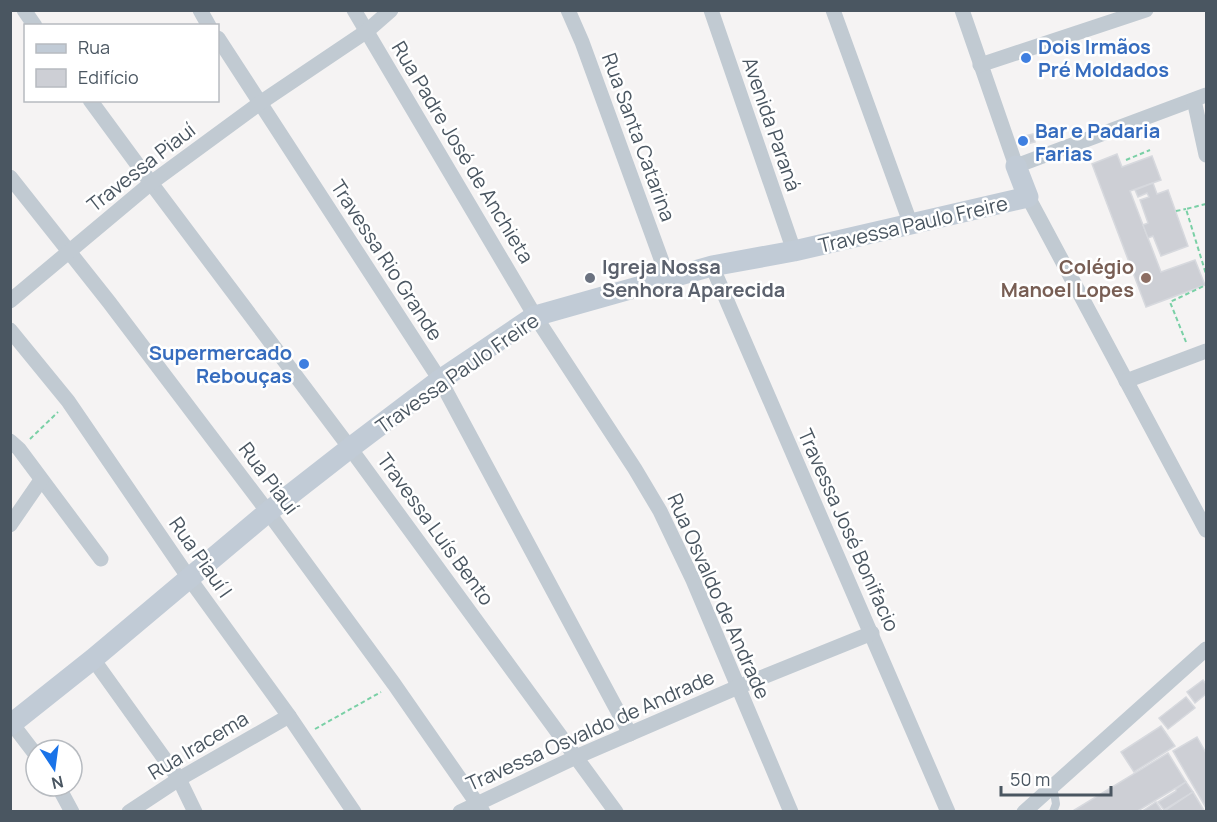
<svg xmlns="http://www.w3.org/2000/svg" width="1217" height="822" font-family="Manrope,sans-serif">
  <rect width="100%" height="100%" fill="#f5f3f3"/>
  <g fill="#cdcfd5" stroke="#d7d9de" stroke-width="1.5">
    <polygon points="1033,134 1035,142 1023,145 1021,137"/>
    <polygon points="1117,154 1122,167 1152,156 1161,180 1130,191 1161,272 1195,260 1205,285 1146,307 1092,164"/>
    <polygon points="1153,183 1157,194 1168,190 1188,246 1161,256 1153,236 1148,238 1143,225 1148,223 1140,200 1149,197 1147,193 1138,197 1135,190"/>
    <polygon points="1203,680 1206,684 1206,694 1195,703 1187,692"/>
    <polygon points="1186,697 1195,708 1168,729 1159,718"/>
    <polygon points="1161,726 1175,746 1134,772 1121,752"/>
    <polygon points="1197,737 1206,753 1206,808 1173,751"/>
    <polygon points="1168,753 1186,782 1136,812 1071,812"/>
    <polygon points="1186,782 1193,792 1164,810 1158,802 1176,791 1176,789"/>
    <polygon points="1193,792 1205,812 1163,812"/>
    <polygon points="1156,802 1162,811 1141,812"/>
  </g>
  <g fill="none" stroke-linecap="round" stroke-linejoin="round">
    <g stroke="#7ad0a6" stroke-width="2" stroke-dasharray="4.5 3" stroke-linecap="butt">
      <polyline points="1126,160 1150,150"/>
      <polyline points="1206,204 1186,209 1206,274"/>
      <polyline points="1176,211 1186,209"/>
      <polyline points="1186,342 1170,302 1206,285"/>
      <polyline points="30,439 58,412"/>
      <polyline points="315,729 381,692"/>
    </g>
    <polyline stroke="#c1cad2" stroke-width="8" points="1053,786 1056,804 1053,812"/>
    <g stroke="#c1cad2" stroke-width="15">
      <polyline points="24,10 35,26"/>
      <polyline points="200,10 209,26"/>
      <polyline points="354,10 535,316 635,469 660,511 693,580 791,812"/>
      <polyline points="568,10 582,42 668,278"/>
      <polyline points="711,10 794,251"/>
      <polyline points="833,10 911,225"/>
      <polyline points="962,10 1016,166 1206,95"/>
      <polyline points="218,38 440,380 630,734"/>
      <polyline points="980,65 1146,10"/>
      <polyline points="90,100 151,183 350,448 616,812"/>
      <polyline points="1194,100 1206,155"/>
      <polyline points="10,177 109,302 268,512 394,684 483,812"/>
      <polyline points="1028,197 1206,530"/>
      <path d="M712,266C790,448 870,629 948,812"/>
      <polyline points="10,301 151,183 260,103 367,31 391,10"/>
      <polyline points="10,330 68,401 189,578 289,716 354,812"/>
      <polyline points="1126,381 1206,351"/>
      <polyline points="10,441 19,449 101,559"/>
      <polyline points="10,525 41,480"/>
      <polyline points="93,659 179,779 195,812"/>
      <polyline points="10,721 36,755"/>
      <polyline points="58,786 72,812"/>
      <polyline points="129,812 179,779 289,716"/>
      <polyline points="460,812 576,757 738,687 872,633"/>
      <polyline points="1024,812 1206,649"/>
    </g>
    <polyline stroke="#c1cbd6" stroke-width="21" points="10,725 93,659 268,512 350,448 440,380 535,316 712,266 794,251 1028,197 1016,166"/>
  </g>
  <g fill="#3f7fe0" stroke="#fff" stroke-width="2">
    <circle cx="1026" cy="58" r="6"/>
    <circle cx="1023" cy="141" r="6"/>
    <circle cx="304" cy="364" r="6"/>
  </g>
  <circle fill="#6b7280" stroke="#fff" stroke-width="2" cx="590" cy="278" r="6"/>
  <circle fill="#8d6e63" stroke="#fff" stroke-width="2" cx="1146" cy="278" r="6"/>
  <g text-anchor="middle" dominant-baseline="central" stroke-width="5" stroke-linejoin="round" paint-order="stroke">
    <g font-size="20" font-weight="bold" fill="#366cbe" stroke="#fff" text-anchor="start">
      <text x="1038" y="46">Dois Irmãos<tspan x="1038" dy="23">Pré Moldados</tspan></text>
      <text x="1035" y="130">Bar e Padaria<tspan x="1035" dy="23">Farias</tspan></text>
      <text x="292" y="352" text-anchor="end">Supermercado<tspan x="292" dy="23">Rebouças</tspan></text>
    </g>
    <g font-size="20" fill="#4a5661" stroke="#fff">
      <text transform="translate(772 124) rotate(71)">Avenida Paraná</text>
      <text transform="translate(639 137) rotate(70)">Rua Santa Catarina</text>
      <text transform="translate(463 152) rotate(59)">Rua Padre José de Anchieta</text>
      <text transform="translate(141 167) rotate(-38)">Travessa Piauí</text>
      <text transform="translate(913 224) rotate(-13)">Travessa Paulo Freire</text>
      <text transform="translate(387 260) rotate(57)">Travessa Rio Grande</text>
      <text transform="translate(457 373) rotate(-35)">Travessa Paulo Freire</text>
      <text transform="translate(269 478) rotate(53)">Rua Piauí</text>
      <text transform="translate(436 529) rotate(54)">Travessa Luís Bento</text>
      <text transform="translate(849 530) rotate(66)">Travessa José Bonifacio</text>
      <text transform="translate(201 557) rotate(55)">Rua Piauí I</text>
      <text transform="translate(719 596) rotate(66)">Rua Osvaldo de Andrade</text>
      <text transform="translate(590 730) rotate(-24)">Travessa Osvaldo de Andrade</text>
      <text transform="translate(198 745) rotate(-31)">Rua Iracema</text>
    </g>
    <g font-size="20" font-weight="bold" fill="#5b616d" stroke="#fff" text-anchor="start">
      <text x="602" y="266">Igreja Nossa<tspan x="602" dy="23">Senhora Aparecida</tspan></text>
    </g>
    <g font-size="20" font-weight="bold" fill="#785e54" stroke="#fff" text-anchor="end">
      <text x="1134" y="266">Colégio<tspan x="1134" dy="23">Manoel Lopes</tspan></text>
    </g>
  </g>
  <rect width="1217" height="822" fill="none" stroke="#4a5661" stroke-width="24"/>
  <rect x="24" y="24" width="195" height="78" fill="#ffffff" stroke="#b7bbc0" stroke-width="1.5"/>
  <rect x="36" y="44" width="30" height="9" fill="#c1cbd6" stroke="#b7bbc0" stroke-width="1.5"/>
  <text x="78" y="54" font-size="18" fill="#4a5661">Rua</text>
  <rect x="36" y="69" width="30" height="18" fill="#cdcfd5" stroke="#b7bbc0" stroke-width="1.5"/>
  <text x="78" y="84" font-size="18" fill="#4a5661">Edifício</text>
  <g transform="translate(54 768) rotate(167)"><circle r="28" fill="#ffffff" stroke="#b7bbc0" stroke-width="1.5"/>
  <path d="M0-4.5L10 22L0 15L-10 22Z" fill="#1a73e8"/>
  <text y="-9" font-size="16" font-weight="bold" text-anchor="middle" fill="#4a5661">N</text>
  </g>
  <path d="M1001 786v9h110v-9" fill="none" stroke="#4a5661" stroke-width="3"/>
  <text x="1010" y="786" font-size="18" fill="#4a5661" stroke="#ffffff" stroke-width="4.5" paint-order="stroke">50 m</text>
</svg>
